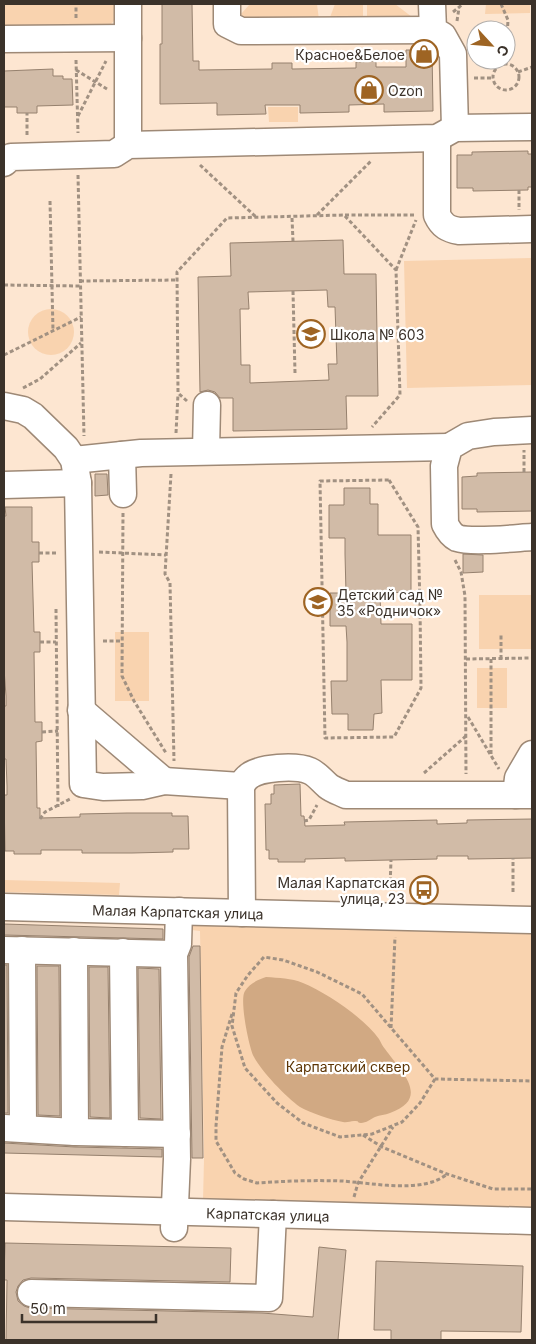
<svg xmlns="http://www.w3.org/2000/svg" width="536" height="1344" font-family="Inter,sans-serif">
  <rect width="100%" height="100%" fill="#fde6d1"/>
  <g fill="#f9d3af">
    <polygon points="4,4 120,4 117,18 108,27 4,30"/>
    <polygon points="250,4 317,4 319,20 244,19 241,14"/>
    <polygon points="335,4 363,4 363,20 329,20"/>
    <polygon points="367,4 395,4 412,17 406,19 367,20"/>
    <polygon points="486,4 530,4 530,13 485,14"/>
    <polygon points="268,107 298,107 298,122 269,122"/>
    <polygon points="532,258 532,385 407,388 404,261"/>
    <circle cx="51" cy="332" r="23"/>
    <rect x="479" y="595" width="53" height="54"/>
    <rect x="115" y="632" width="34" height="69"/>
    <rect x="477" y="668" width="30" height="40"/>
    <polygon points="4,880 120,883 119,895 4,892"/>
    <polygon points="185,925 532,932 532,1211 203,1201 204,1159 200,931 184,929"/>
  </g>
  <path fill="#d1a983" d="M266,977C279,978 291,978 303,983C327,993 364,1018 379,1039C381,1042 382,1046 385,1049C400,1070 432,1098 390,1113C385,1115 380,1115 375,1117C371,1119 366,1123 361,1123C355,1122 361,1121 354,1121C350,1121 347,1123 343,1122C332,1120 310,1113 300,1107C286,1097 262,1072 254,1057C249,1048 239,999 245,991C249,984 259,979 266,977Z"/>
  <g fill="#d1bba7" stroke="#96816e" fill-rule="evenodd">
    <polygon points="162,4 192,4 193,61 199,61 199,70 272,69 272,63 292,63 292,69 356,68 356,62 376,61 376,67 406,67 406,50 432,50 433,111 384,112 384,104 349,105 349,112 300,113 300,105 265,105 266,114 217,115 217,103 160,104 160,44 162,44"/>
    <polygon points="53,69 53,76 63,76 63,79 72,79 73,105 37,106 37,113 17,113 17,107 4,107 4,71"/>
    <polygon points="528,151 528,154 532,154 532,187 528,187 528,190 473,191 473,188 457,188 457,155 472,155 472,152"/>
    <path d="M343,240L344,274H376L378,396H346L347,429L233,431V398H220L215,392L208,390L200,392L198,277L231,276L230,243ZM327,290L328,307H335L337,364H328L329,380L250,383V365H241L240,309H249L248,292Z"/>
    <polygon points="532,472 532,511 477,512 477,509 462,509 462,477 477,476 477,473"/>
    <polygon points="95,474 107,474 108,495 95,496"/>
    <polygon points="344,488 370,488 370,504 378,504 378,535 411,535 411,592 380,593 381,624 412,624 412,680 381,680 382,713 374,714 373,730 348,730 348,714 332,714 331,681 347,681 347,642 346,626 330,626 330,593 346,593 345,554 345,538 329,538 329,505 344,505"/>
    <polygon points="5,507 32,507 32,542 39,542 39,562 32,562 34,632 40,632 40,652 34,652 35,722 42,722 42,741 36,742 37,808 40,808 40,818 80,817 80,814 127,813 172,813 172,816 188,816 189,849 173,849 173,852 132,853 82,853 82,850 41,850 41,854 14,854 14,851 5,851 4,795 7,795 7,786 6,759 4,759 4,706 6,706 6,696 4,669 4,516 6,516"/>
    <polygon points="463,554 483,555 483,572 463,573"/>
    <polygon points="300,784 301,816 304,816 305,826 345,825 344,822 437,820 437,824 467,823 467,820 532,819 532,858 468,859 468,856 437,856 437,859 345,861 345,858 305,859 305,862 278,862 278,859 269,859 269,850 266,850 265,804 271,804 271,794 274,794 274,785"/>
    <polygon points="4,924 163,929 163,939 4,935"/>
    <polygon points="193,946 200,946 203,1158 192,1158 189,957"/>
    <polygon points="4,965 7,965 8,1113 4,1113"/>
    <polygon points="37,966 59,966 60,1116 38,1115"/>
    <polygon points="89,967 108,967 110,1118 90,1117"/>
    <polygon points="138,968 159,969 161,1119 140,1118"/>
    <polygon points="4,1143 75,1147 162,1149 162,1157 4,1153"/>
    <polygon points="5,1243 231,1248 230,1282 31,1278 23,1280 18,1286 16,1292 18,1301 24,1306 30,1308 262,1313 313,1317 319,1247 346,1250 338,1340 6,1340 7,1280 4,1280"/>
    <polygon points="376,1261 523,1266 521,1332 441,1331 441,1340 391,1340 391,1330 374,1330"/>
  </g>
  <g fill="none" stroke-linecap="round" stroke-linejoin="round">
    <defs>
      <g id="minor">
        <polyline points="128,4 128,145"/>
        <polyline points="227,4 227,24 241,31 433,30"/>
        <polyline points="432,4 433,30 443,36 453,54 455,128"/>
        <polyline points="4,39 128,38"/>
        <path d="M437,138V215C442,226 448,229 459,231L532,229"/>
        <polyline points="4,163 11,157 114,154 128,145 437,138 455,128 532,127"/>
        <polyline points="4,406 23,410 33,416 66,448 74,460 78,483 83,784 103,787 142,786 164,781 241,786"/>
        <path d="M532,430L494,432L468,436L449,447L444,466L445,524C448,530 451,535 457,538C472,543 515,538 532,537"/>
        <polyline points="206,451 207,405"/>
        <polyline points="122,455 123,494"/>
        <polyline points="74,460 141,453 449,447"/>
        <polyline points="4,485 78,483"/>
        <polyline points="81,710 164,781"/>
        <polyline points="516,795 518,778 532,754"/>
        <path id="s1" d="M4,907L532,920"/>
        <path d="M242,913L241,786C243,783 245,779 248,777C259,767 296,765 310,771C317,774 322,781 328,786C333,790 340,792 346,795H532"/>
        <polyline points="4,950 174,954"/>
        <polyline points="22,950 23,1128"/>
        <polyline points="74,951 75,1132"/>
        <polyline points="123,952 125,1133"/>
        <polyline points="4,1128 75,1132 177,1134"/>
        <path id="s2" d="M4,1207L532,1221"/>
        <polyline points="174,1228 177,1159 174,954 178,944 179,911"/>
        <polyline points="31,1293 269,1298 273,1214"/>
      </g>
    </defs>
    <use href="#minor" stroke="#9e8976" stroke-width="29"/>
    <g stroke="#a19182" stroke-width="3" stroke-dasharray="4 2.5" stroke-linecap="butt">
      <polyline points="501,4 508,20 506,54"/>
      <polyline points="453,12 463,4"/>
      <polyline points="76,18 76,4"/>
      <polyline points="457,21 459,8"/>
      <polyline points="76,60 78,133"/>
      <circle cx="506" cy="77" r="13"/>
      <polyline points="76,70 107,89"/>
      <polyline points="518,72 532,67"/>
      <polyline points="474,78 493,78"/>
      <polyline points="78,116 106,61"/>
      <polyline points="27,135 27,113"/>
      <polyline points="200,165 256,217"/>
      <polyline points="78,175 84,436"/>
      <polyline points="519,190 519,210"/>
      <polyline points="50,201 53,331"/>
      <polyline points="317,215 371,161"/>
      <polyline points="345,215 416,215"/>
      <polyline points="292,218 293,241"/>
      <polyline points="396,270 416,220"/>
      <polyline points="80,281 178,280"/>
      <polyline points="4,285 80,286"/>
      <polyline points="293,291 295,373"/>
      <polyline points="4,355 81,317"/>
      <polyline points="23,388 40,379 81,343"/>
      <polyline points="187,401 178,393 177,272 227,218 344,215 396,270 400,395 372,427"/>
      <polyline points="176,433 178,394"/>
      <polyline points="524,472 524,450"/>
      <polyline points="171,474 165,574 170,583 174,761"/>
      <polygon points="389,480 418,527 420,606 421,688 394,737 325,738 320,481"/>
      <polyline points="123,513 122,676 134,701 166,753"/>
      <polyline points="99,552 166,555"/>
      <polyline points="39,553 58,553"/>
      <polyline points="455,560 461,572 465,596 466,774"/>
      <polyline points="56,609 58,807"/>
      <polyline points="103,641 122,641"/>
      <polyline points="40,642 56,642"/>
      <polyline points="466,659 532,658"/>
      <polyline points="491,659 491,755"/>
      <polyline points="501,659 501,634"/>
      <polyline points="468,717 499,769"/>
      <polyline points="42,732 58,731"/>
      <polyline points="424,773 466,736"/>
      <polyline points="40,819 45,812 70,799"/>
      <polyline points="304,821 309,820 317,805"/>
      <polyline points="390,888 391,860"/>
      <polyline points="513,892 513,858"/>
      <path d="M232,1014L222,1047L216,1126V1141L235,1173L244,1179L257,1183C285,1181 314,1180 342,1181C372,1183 424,1194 447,1174"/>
      <polyline points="391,1028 395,937"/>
      <polyline points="435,1079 420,1103 402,1122 372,1134 340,1137 303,1123 277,1103 245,1068 232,1026 236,993 248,975 264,957 283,960 317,972 362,994 435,1079 532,1081"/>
      <polyline points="363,1135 382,1147 447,1174 493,1189 532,1189"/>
      <polyline points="354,1197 358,1183 393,1127"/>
    </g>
    <use href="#minor" stroke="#fff" stroke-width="26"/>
  </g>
  <defs>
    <symbol id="shop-ring" viewBox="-11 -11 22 22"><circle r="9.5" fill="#fff" stroke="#9e6423" stroke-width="1.5"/><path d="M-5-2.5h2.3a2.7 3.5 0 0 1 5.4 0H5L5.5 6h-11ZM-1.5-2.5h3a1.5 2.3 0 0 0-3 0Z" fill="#9e6423"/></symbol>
    <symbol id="school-ring" viewBox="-11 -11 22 22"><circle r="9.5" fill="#fff" stroke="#9e6423" stroke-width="1.5"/><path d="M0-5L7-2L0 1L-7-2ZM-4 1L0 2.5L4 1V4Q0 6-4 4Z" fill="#9e6423"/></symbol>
    <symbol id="bus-ring" viewBox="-11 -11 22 22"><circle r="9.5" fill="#fff" stroke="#9e6423" stroke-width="1.5"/><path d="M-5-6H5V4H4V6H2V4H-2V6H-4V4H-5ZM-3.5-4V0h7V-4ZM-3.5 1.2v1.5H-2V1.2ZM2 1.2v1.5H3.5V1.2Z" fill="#9e6423"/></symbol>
  </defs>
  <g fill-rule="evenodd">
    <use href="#shop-ring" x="408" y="38" width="32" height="32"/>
    <use href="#shop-ring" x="353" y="74" width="32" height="32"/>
    <use href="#school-ring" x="295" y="318" width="32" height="32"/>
    <use href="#school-ring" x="302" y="586" width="32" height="32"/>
    <use href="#bus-ring" x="408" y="874" width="32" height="32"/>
  </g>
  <g text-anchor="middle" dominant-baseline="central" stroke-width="4.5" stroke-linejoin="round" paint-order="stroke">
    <g font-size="14" fill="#3b322a" stroke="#fff" text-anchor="start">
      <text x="405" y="54" text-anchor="end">Красное&amp;Белое</text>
      <text x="388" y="90">Ozon</text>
      <text x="330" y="334">Школа № 603</text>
      <text x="337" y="594">Детский сад №<tspan x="337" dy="16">35 «Родничок»</tspan></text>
      <text x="405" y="882" text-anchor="end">Малая Карпатская<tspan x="405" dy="16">улица, 23</tspan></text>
    </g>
    <g font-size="14" fill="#3b322a" stroke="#fff">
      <text stroke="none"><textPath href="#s1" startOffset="174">Малая Карпатская улица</textPath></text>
      <text stroke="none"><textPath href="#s2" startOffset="264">Карпатская улица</textPath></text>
    </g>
    <g font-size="14" fill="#5d3606" stroke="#fff">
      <text x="348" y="1066">Карпатский сквер</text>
    </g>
  </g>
  <rect width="536" height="1344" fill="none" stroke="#3b322a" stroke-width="10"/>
  <g transform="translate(491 45) rotate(116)"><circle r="24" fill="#ffffff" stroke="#b1adaa"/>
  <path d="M0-4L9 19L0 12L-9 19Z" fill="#9e6423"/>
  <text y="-8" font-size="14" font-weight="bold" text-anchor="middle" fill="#3b322a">С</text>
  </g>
  <path d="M22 1314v8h134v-8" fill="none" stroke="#3b322a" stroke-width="2.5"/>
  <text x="30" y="1314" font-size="15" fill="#3b322a" stroke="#ffffff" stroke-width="4" paint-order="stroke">50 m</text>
</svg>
